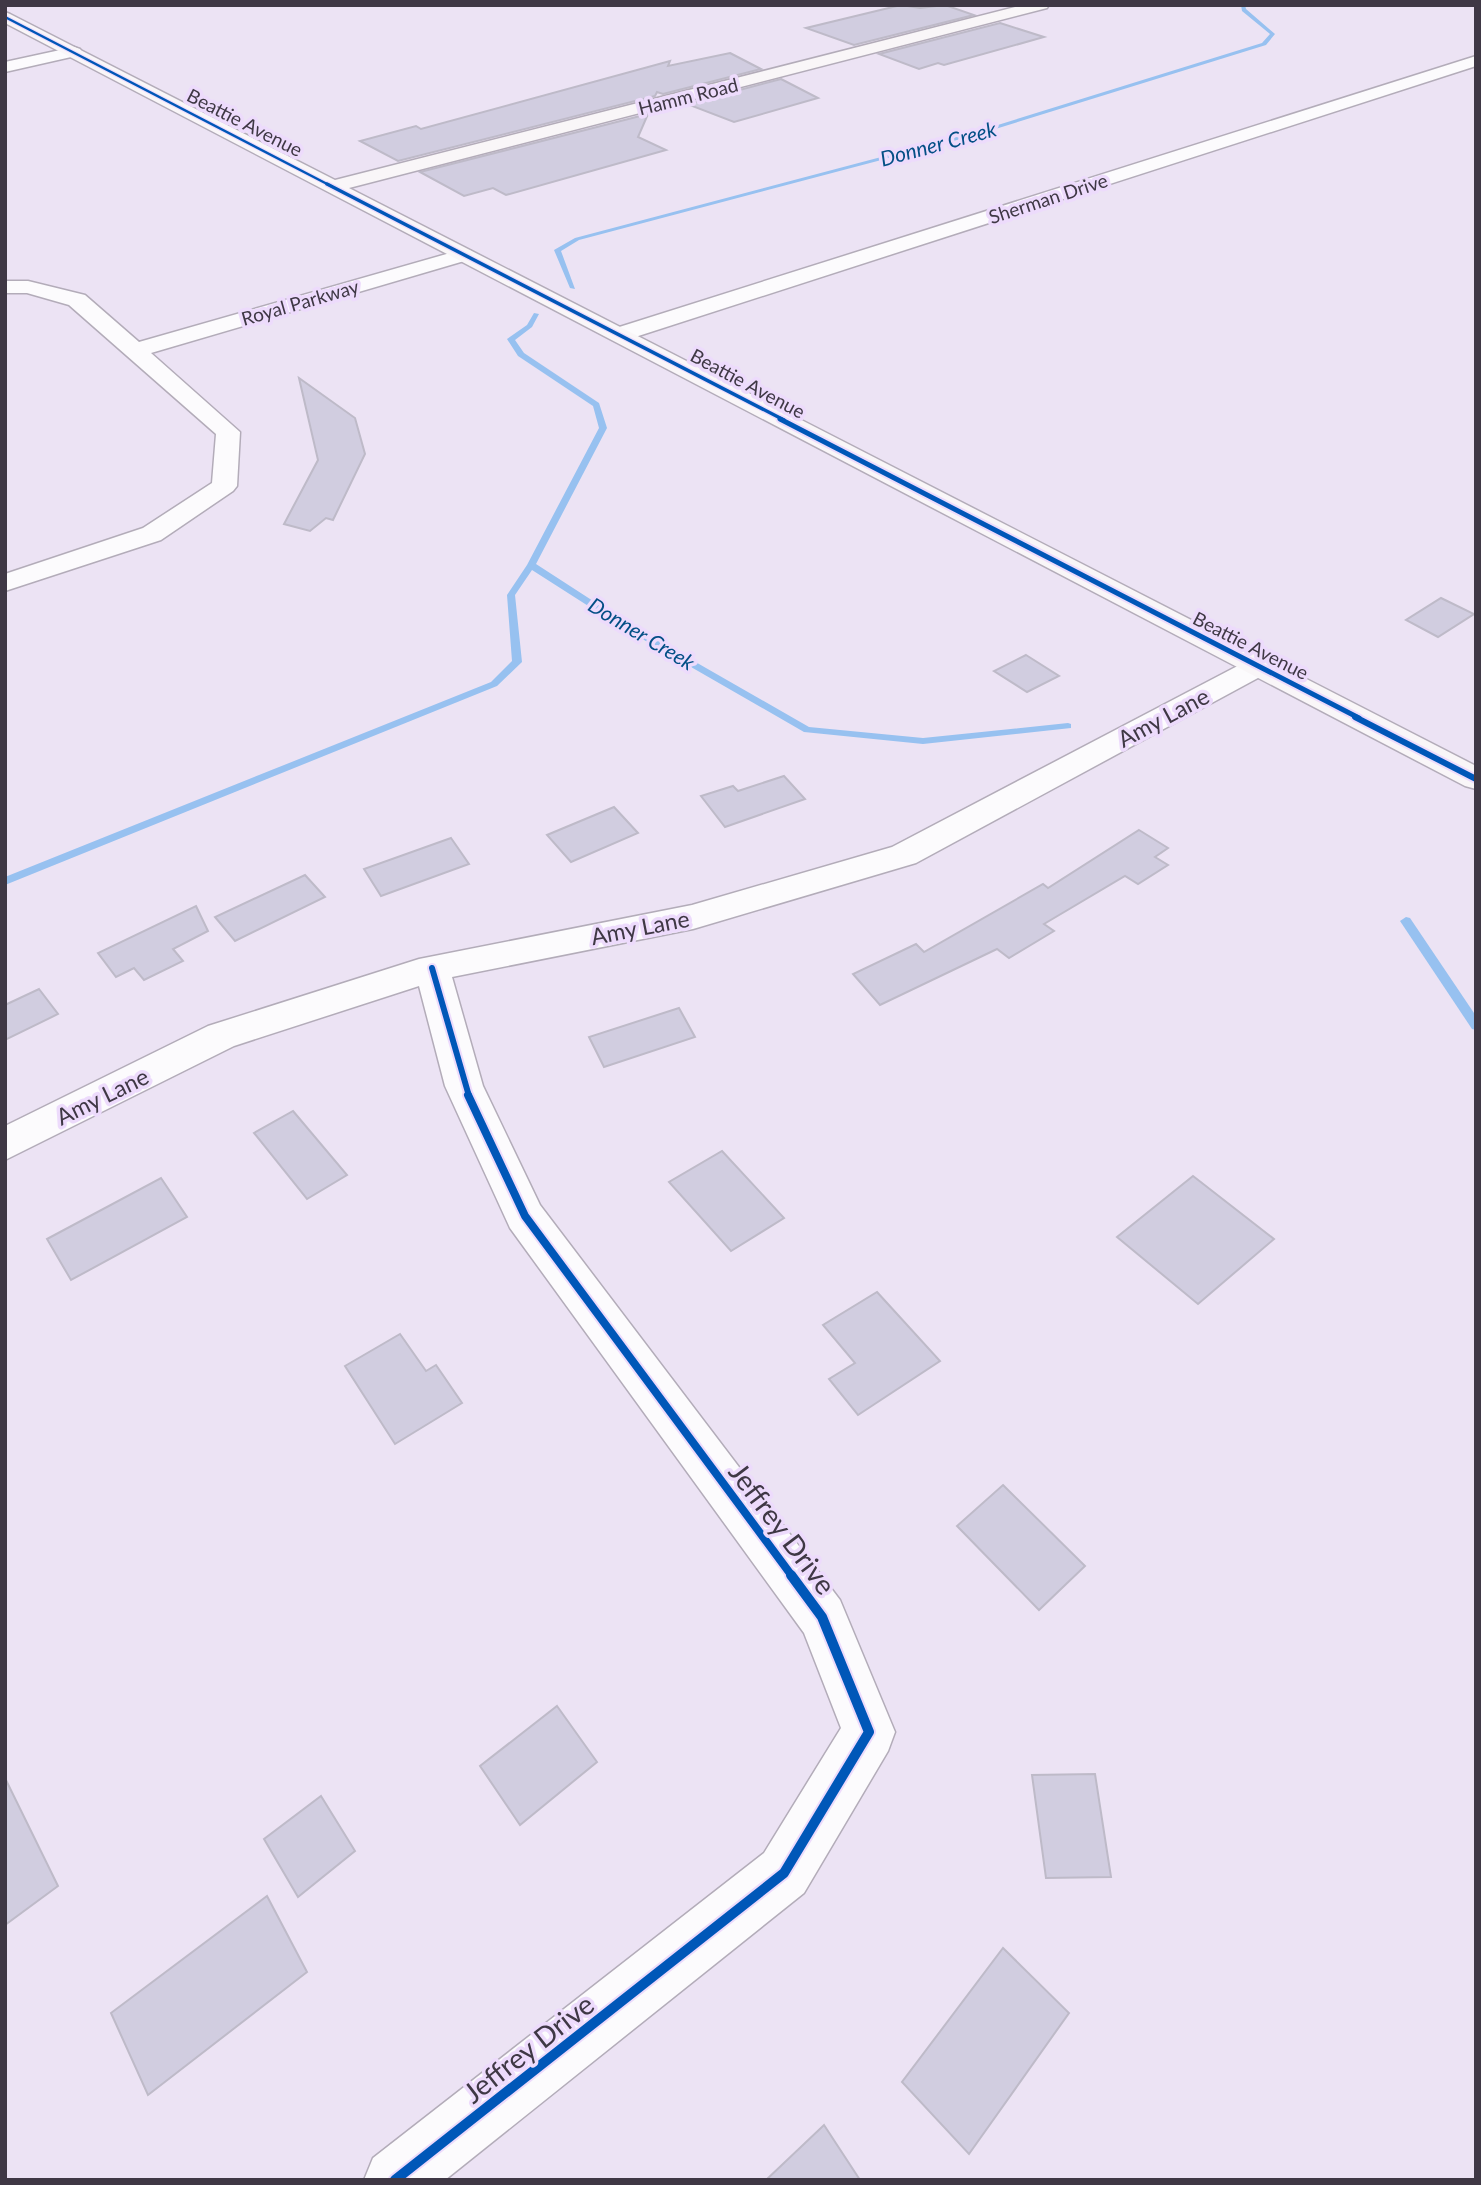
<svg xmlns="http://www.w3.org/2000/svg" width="1481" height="2185" font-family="Lato,sans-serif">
  <rect width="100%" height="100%" fill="#ece3f4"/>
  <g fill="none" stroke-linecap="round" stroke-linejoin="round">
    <g fill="#97c1f0" fill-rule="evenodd">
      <polygon points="1241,5 1245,5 1246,9 1275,34 1266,45 976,135 579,240 561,251 575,289 570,288 554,250 575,238 972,133 1262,43 1270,34 1242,11"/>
      <polygon points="534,313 539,314 532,327 515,340 524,353 599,403 607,428 536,564 624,621 809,727 923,738 1068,723 1071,724 1071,728 923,744 804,732 618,625 532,570 515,595 522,662 497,686 5,885 5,877 491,682 512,661 507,595 527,565 599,428 593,406 518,356 507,339 527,325"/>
      <polygon points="1406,917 1410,918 1476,1016 1476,1030 1472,1029 1400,921"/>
    </g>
  </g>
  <g fill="#d1cde0" stroke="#bebac8" stroke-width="2">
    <polygon points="901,5 920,8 945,5 974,15 854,45 806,28"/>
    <polygon points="1000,23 1044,37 944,65 938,63 919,69 879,54"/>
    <polygon points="730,53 761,69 663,94 657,92 655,96 398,161 360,141 416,126 421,129 670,61 668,66"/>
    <polygon points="781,79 818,98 734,122 687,104"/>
    <polygon points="648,114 638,137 666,150 506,195 493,188 464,196 420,172"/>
    <polygon points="299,378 355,418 365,454 333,520 326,518 310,531 284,524 318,460"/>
    <polygon points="1441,598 1474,614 1438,637 1406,620"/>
    <polygon points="1026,655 1059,676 1027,692 994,671"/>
    <polygon points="784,776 805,799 725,827 701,796 733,786 738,791"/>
    <polygon points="614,807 638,833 571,862 547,835"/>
    <polygon points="1139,830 1168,848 1155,857 1168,865 1138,884 1125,876 1044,924 1054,931 1009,958 997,949 880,1005 853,974 916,944 924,952 1043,884 1048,888"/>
    <polygon points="451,838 469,864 381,896 364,869"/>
    <polygon points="305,875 325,897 235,941 215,917"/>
    <polygon points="196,906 208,931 173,949 183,961 144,980 134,968 116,977 98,953"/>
    <polygon points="39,989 58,1014 5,1040 5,1005"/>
    <polygon points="679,1008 695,1037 604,1067 589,1037"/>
    <polygon points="293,1111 347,1175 307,1199 254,1133"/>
    <polygon points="722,1151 784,1218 731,1251 669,1182"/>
    <polygon points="1193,1176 1274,1239 1198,1304 1117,1237"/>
    <polygon points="161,1178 187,1217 71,1280 47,1239"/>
    <polygon points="877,1292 940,1361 858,1415 829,1379 855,1363 823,1325"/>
    <polygon points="400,1334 426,1371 436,1365 462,1403 395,1444 345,1366"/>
    <polygon points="1003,1485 1085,1566 1039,1610 957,1526"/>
    <polygon points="557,1706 597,1762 520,1825 480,1766"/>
    <polygon points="1095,1774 1111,1877 1046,1878 1032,1775"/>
    <polygon points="5,1778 58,1886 5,1925"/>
    <polygon points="321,1796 355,1851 298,1897 264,1839"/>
    <polygon points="267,1896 307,1972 148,2095 111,2013"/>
    <polygon points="1003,1948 1069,2013 969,2154 902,2082"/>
    <polygon points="824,2125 860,2180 766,2180"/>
  </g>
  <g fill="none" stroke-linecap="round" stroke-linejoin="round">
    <defs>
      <g id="street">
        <polygon points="74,47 80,49 82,52 80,55 5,72 5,62"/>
        <polygon points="1476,56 1476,66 629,339 613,339 610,334 613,329"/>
        <polygon points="464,249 471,251 474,255 471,259 151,353 240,432 237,486 233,491 161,540 5,591 5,574 143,528 212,483 216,434 69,305 27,293 5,293 5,281 28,281 85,295 139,342"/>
        <polygon points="1259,657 1269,660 1274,666 1269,672 916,863 693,929 452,977 483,1086 540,1205 840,1600 895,1732 888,1751 804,1893 445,2180 364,2180 373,2158 764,1853 841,1728 804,1633 510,1228 445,1086 419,986 234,1046 5,1160 5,1126 208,1026 419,959 692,905 892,847 1249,660"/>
      </g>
      <polygon id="secondary" points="1023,5 1049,5 1047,8 349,188 1476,766 1476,789 1465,786 5,23 5,12 10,14 335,180"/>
    </defs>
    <use href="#street" stroke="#b3acb9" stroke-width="3"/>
    <use href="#secondary" stroke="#b3acb9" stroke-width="3"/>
    <use href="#street" fill="#fcfbfd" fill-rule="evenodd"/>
    <use href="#secondary" fill="#f9f6f8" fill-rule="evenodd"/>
    <defs>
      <polyline id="cycleway-far5" points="5,17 331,186"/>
      <polyline id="cycleway-far4" points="327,184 784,420"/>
      <polyline id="cycleway-far3" points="780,419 1359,718"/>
      <g id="cycleway-far2">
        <polyline points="1355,717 1476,779"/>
        <polyline points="432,968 469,1096"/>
      </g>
      <polyline id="cycleway-far1" points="468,1095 525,1216 792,1576"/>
      <polyline id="cycleway" points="395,2180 784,1873 869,1732 822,1617 791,1575"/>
    </defs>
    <use href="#cycleway-far5" stroke="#eddbfc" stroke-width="4.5"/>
    <use href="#cycleway-far4" stroke="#eddbfc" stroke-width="6"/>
    <use href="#cycleway-far3" stroke="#eddbfc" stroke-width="9"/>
    <use href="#cycleway-far2" stroke="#eddbfc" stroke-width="10"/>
    <use href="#cycleway-far1" stroke="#eddbfc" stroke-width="12"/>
    <use href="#cycleway" stroke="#eddbfc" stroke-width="14"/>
    <use href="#cycleway-far5" stroke="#0057b8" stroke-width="2.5"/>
    <use href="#cycleway-far4" stroke="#0057b8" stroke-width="3.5"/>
    <use href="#cycleway-far3" stroke="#0057b8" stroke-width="5"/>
    <use href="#cycleway-far2" stroke="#0057b8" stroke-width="6"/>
    <use href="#cycleway-far1" stroke="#0057b8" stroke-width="8"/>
    <use href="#cycleway" stroke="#0057b8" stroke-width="10"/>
  </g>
  <g text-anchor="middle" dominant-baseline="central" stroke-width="7" stroke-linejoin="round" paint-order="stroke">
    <g font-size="19" fill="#3f3845" stroke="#eddbfc">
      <text transform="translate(688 96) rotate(-14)">Hamm Road</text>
      <text transform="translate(245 122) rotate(27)">Beattie Avenue</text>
      <text transform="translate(1048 198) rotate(-18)">Sherman Drive</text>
      <text transform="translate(300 302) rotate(-16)">Royal Parkway</text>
      <text transform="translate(748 383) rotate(28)">Beattie Avenue</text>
      <text transform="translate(1251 645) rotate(27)">Beattie Avenue</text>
    </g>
    <g font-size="21" font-style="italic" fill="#034f86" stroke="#eddbfc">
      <text transform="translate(938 143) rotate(-15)">Donner Creek</text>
      <text transform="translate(642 633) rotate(31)">Donner Creek</text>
    </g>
    <g font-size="23" fill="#3f3845" stroke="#eddbfc">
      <text transform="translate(1163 717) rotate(-28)">Amy Lane</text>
      <text transform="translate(640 927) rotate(-11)">Amy Lane</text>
      <text transform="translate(102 1096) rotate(-26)">Amy Lane</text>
    </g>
    <g font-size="28" fill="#3f3845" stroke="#eddbfc">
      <text transform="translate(783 1528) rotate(53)">Jeffrey Drive</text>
      <text transform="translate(528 2048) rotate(-38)">Jeffrey Drive</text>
    </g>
  </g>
  <rect width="1481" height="2185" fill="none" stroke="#3f3845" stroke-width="14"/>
</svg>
